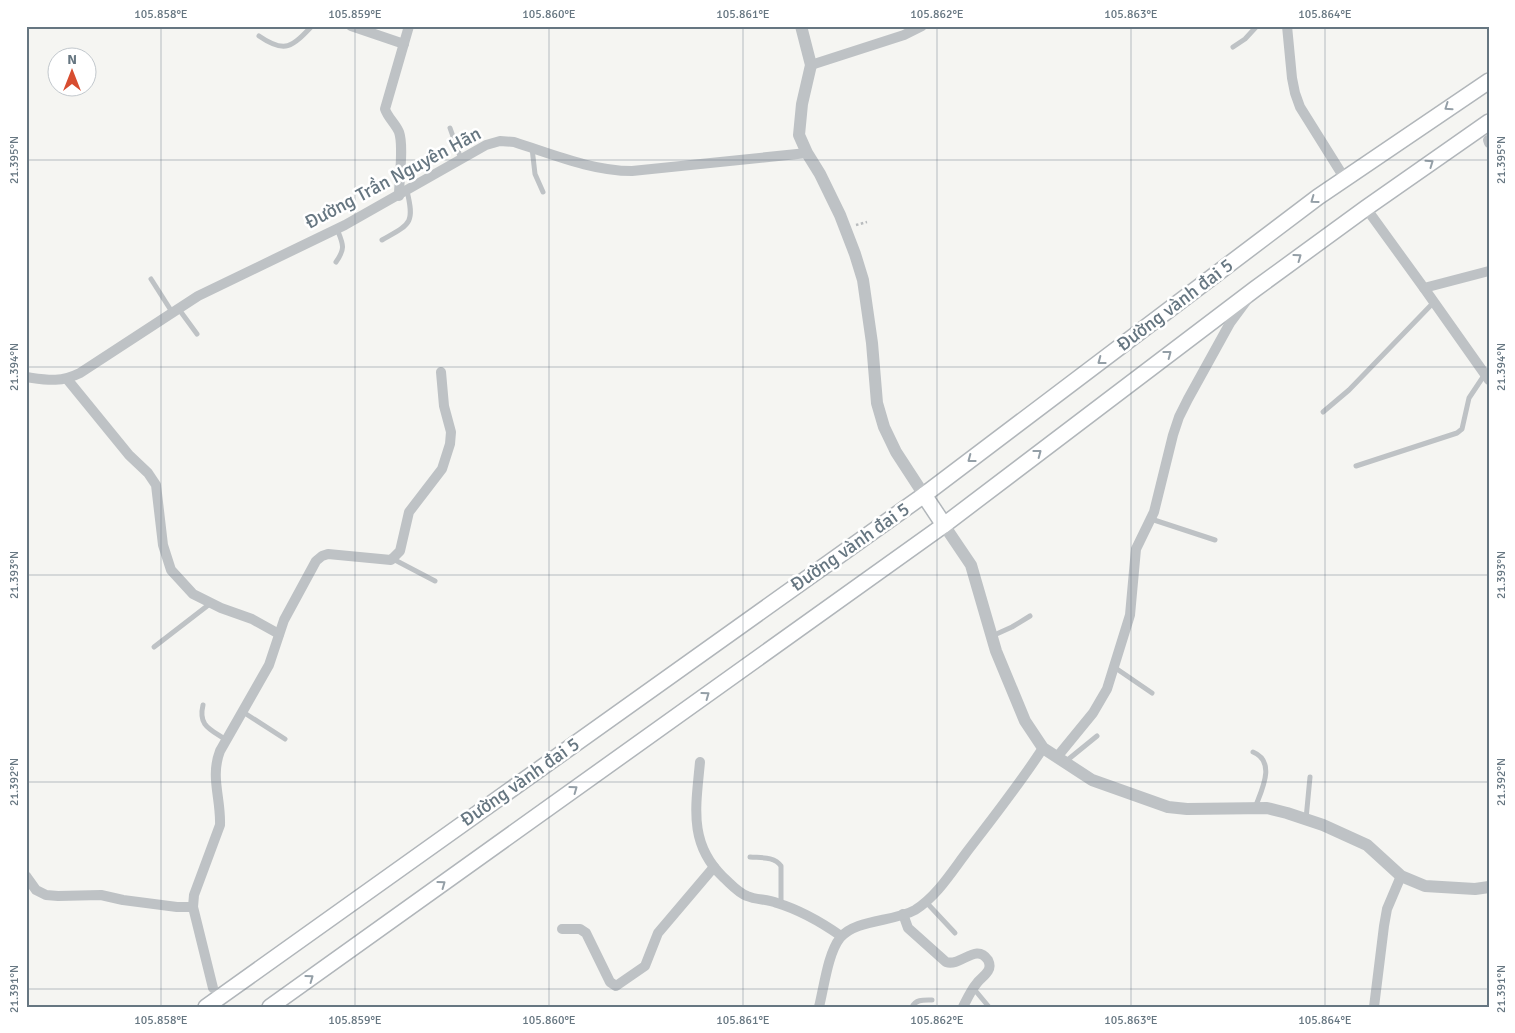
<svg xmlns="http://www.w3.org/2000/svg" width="1515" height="1033" font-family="Signika,sans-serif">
  <rect width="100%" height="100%" fill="#f5f5f2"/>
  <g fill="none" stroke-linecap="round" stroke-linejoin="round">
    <defs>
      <g id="secondary">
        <polyline points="924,495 944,525"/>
        <polyline points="206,1007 924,495 1318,197 1489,81"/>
        <polyline points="270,1007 944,525 1255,289 1366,208 1489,122"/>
      </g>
    </defs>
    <use href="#secondary" stroke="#b1b6ba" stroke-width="18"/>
    <polyline stroke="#b8bbbd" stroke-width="2.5" stroke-dasharray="2.5 2.5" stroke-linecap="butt" points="856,225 867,222"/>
    <g stroke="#bec2c5" stroke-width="5">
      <path d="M259,36C285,54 292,47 312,26"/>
      <polyline points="1233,47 1245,39 1257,26"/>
      <polyline points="450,128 461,159"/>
      <polyline points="532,148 535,174 543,192"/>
      <path d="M382,240C410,224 415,224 407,191"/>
      <path d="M336,262C346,248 343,244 337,229"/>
      <polyline points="151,279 172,312"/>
      <polyline points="178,308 197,334"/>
      <polyline points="1323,412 1349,390 1434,302"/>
      <polyline points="1356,466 1457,433 1462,429 1469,398 1485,374"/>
      <polyline points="1151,519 1215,540"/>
      <polyline points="393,559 435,581"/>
      <polyline points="992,636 1012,627 1030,616"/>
      <polyline points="154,647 211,603"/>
      <polyline points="1114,667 1152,693"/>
      <path d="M203,705C198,726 210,729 226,740"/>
      <polyline points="243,712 285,739"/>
      <path d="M1253,752C1277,762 1261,791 1255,808"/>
      <polyline points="1065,762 1097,736"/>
      <polyline points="1306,819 1310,777"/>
      <path d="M750,857C761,858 774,856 781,866V904"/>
      <polyline points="926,902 955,933"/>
      <polyline points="974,989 989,1007"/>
      <path d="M912,1007C916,999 924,1000 932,1000"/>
    </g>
    <g stroke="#bec2c5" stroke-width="10">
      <polyline points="351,26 404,44"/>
      <polyline points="1287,26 1292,78 1295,93 1300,107 1345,179"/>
      <polyline points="811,65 904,35 922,26"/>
      <polyline points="1488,140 1489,143"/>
      <path d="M399,196C399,179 404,146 399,132C395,123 388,118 385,109L409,26"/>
      <polyline points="1366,208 1424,288 1489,380"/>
      <polyline points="1424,288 1489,271"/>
      <path d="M26,377C47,380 60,383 80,373L198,296L345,225L486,145L500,141L514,142C552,154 592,171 632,171L807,153"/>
      <polyline points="67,379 129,455 148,473 156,485 163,545 171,570 193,594 221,608 252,619 279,634"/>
      <polyline points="1057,757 1093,713 1107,689 1130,615 1136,549 1154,512 1173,435 1179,417 1188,399 1230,323 1247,300"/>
      <path d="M700,762C696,806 688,843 723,877C731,884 737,892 747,896C756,900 767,899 777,903C800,910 821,922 841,936"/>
      <polyline points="26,876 36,890 46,895 58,896 101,895 123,900 177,907 193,907"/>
      <path d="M903,914L908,928L946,962C961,967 976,942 988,960C990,964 990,968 988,971C985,976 980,979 977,983C971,990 967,999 963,1007"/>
      <polyline points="562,929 580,929 586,933 610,982 616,986 645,966 658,933 714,867"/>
      <path d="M213,988L193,907L194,895L220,825C221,798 210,777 220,751L269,665L284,620L316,561L322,556L328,554L391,560L400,551L409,512L442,469L450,444L451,432L444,406L441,372"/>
      <path d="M819,1007C824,987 828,953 840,938C855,919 894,922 915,910C936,897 951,873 966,853C992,819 1019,785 1043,748"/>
      <polyline points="1374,1007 1384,926 1387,909 1401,876"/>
    </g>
    <g stroke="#bec2c5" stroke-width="12">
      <polyline points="801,26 811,65 802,104 799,135 807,153 820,174 840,215 855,254 863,280 872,343 877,403 884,427 896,452 924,495"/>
      <polyline points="944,525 971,565 996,651 1025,721 1043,748 1092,780 1168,807 1187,809 1267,808 1287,813 1323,825 1367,845 1401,876 1425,886 1475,889 1489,887"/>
    </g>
    <use href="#secondary" stroke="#fff" stroke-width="15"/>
  </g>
  <defs><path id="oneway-chevron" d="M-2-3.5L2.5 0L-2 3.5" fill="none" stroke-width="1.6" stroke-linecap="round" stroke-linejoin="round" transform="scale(1.25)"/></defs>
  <g stroke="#949fa7">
    <use href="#oneway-chevron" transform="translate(1448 107) rotate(145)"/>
    <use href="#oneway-chevron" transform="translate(1430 163) rotate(-35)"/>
    <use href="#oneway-chevron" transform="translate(1314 200) rotate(144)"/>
    <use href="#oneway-chevron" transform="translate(1298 257) rotate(-36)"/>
    <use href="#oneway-chevron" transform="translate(1168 354) rotate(-37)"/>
    <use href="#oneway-chevron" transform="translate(1101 361) rotate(143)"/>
    <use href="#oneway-chevron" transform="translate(1038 453) rotate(-37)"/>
    <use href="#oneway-chevron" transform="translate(971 459) rotate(143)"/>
    <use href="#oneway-chevron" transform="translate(706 695) rotate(-36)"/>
    <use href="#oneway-chevron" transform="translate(574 789) rotate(-36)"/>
    <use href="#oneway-chevron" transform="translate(442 884) rotate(-36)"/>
    <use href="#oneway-chevron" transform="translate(310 978) rotate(-36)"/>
  </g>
  <path fill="none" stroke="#667681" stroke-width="1" stroke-opacity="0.45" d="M161,26V1007M355,26V1007M549,26V1007M743,26V1007M937,26V1007M1131,26V1007M1325,26V1007M26,160H1489M26,367H1489M26,575H1489M26,782H1489M26,989H1489"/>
  <g text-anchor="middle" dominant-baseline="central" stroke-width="5" stroke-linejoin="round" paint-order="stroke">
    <g font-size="19" fill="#667681" stroke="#fff">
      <text transform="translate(393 178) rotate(-28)">Đường Trần Nguyên Hãn</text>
      <text transform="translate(1175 305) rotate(-37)">Đường vành đai 5</text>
      <text transform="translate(850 547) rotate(-35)">Đường vành đai 5</text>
      <text transform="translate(520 782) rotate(-35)">Đường vành đai 5</text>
    </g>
  </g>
  <rect width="1515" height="1033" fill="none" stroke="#ffffff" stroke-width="55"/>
  <g transform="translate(72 72)"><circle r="24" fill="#ffffff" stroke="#c2c8cd"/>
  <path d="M0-4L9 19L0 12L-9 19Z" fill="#d74d30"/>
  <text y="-8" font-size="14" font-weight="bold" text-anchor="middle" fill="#667681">N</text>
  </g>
  <rect x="28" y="28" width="1460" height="978" fill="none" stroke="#667681" stroke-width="2"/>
  <g font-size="12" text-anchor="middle" fill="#667681">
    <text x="161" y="18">105.858°E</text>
    <text x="355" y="18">105.859°E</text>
    <text x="549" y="18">105.860°E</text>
    <text x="743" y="18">105.861°E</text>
    <text x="937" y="18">105.862°E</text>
    <text x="1131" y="18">105.863°E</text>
    <text x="1325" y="18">105.864°E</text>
    <text transform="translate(14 160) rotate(-90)" y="4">21.395°N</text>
    <text transform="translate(1501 160) rotate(-90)" y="4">21.395°N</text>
    <text transform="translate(14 367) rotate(-90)" y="4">21.394°N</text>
    <text transform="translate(1501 367) rotate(-90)" y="4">21.394°N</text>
    <text transform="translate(14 575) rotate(-90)" y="4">21.393°N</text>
    <text transform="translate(1501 575) rotate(-90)" y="4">21.393°N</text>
    <text transform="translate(14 782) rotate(-90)" y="4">21.392°N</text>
    <text transform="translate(1501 782) rotate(-90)" y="4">21.392°N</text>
    <text transform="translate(14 989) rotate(-90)" y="4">21.391°N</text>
    <text transform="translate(1501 989) rotate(-90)" y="4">21.391°N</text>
    <text x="161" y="1024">105.858°E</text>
    <text x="355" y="1024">105.859°E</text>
    <text x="549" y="1024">105.860°E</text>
    <text x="743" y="1024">105.861°E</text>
    <text x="937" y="1024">105.862°E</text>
    <text x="1131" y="1024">105.863°E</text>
    <text x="1325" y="1024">105.864°E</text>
  </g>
</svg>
